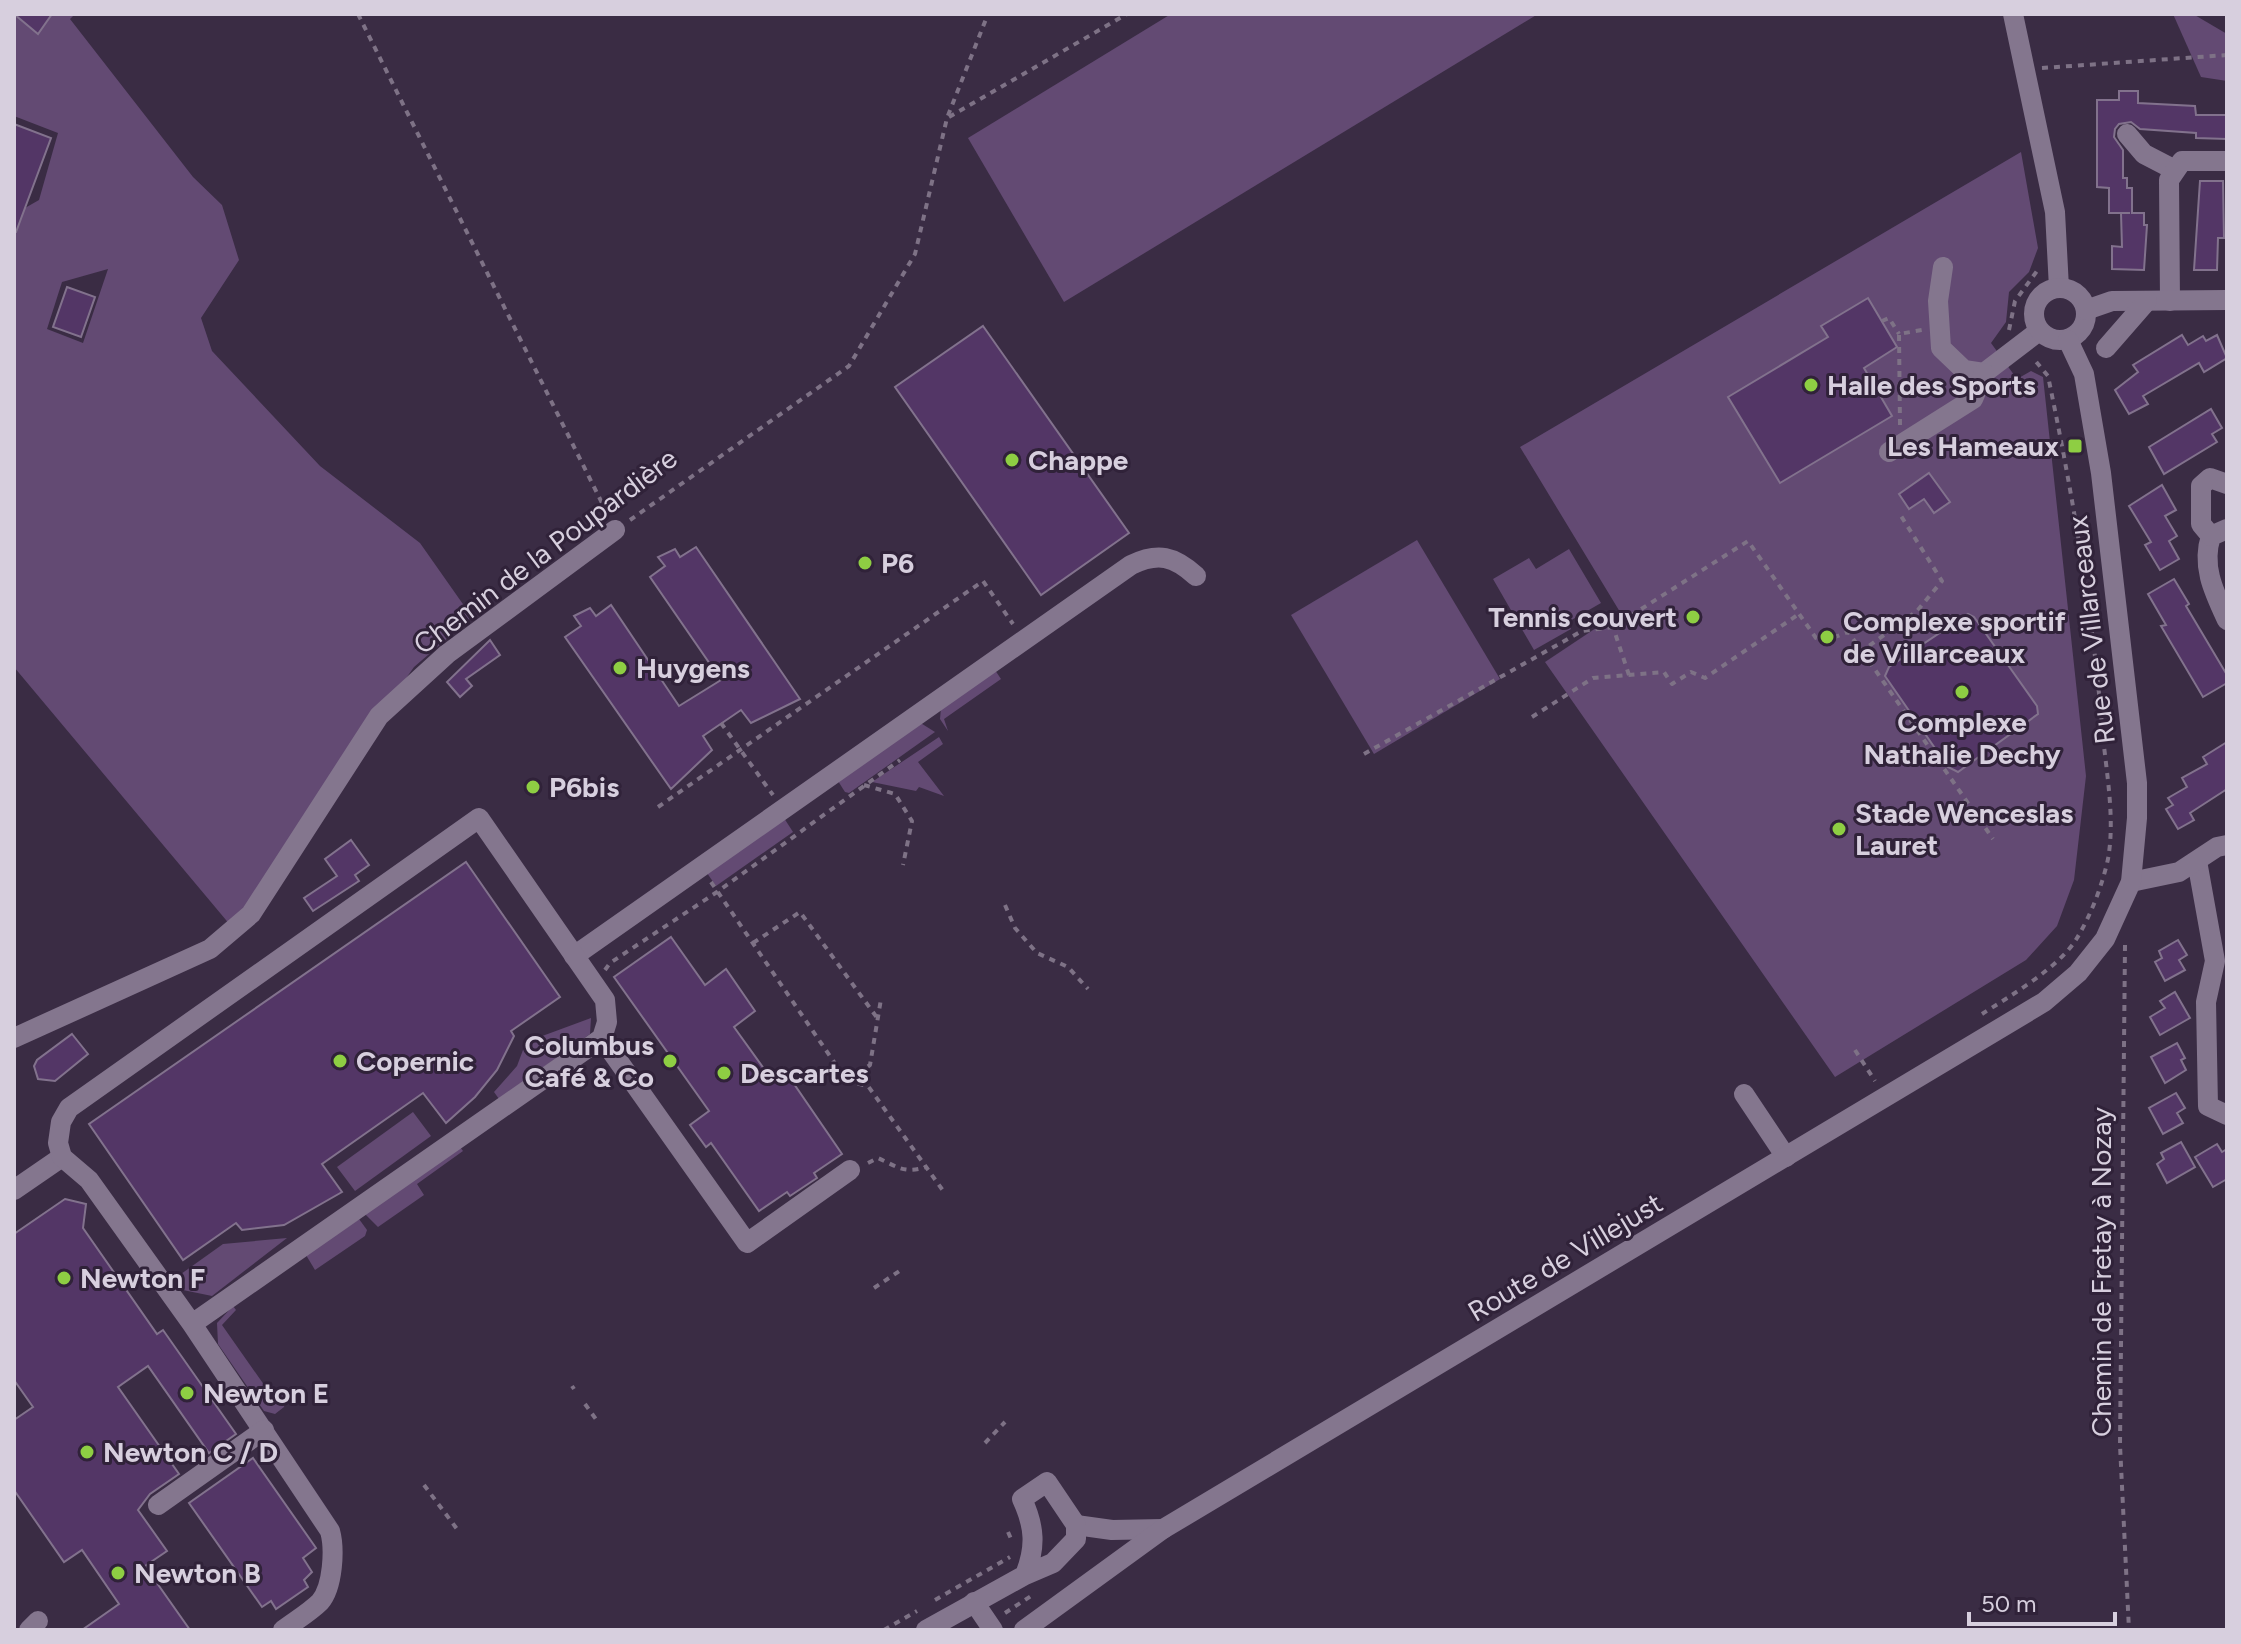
<svg xmlns="http://www.w3.org/2000/svg" width="2241" height="1644" font-family="Figtree,sans-serif">
  <rect width="100%" height="100%" fill="#3a2c44"/>
  <g fill="#634a73" fill-rule="evenodd">
    <path d="M14,14H75L70,19L193,177L222,205L239,260L201,318L212,351L320,466L420,543L472,617L414,667L231,926L14,667V204L25,208L39,200L58,133L14,116ZM108,269L83,343L47,329L62,282Z"/>
    <polygon points="1171,14 1538,14 1064,302 968,138"/>
    <polygon points="2173,14 2193,14 2227,34 2227,81 2201,77"/>
    <polygon points="2021,152 2038,248 2029,272 2009,292 2006,322 1991,343 2017,379 2031,371 2043,377 2086,776 2074,880 2057,926 2026,960 1835,1077 1545,662 1620,612 1520,447"/>
    <polygon points="1417,540 1500,679 1374,754 1291,615"/>
    <polygon points="1569,549 1601,603 1568,622 1571,629 1534,650 1493,579 1529,558 1536,569"/>
    <polygon points="995,670 1001,679 944,719 948,731 940,719 941,708"/>
    <polygon points="919,722 935,732 849,793 845,792 838,781"/>
    <polygon points="939,737 943,744 918,762 944,796 919,787 916,791 872,782"/>
    <polygon points="784,818 793,832 716,886 707,873"/>
    <polygon points="591,1018 590,1034 499,1099 494,1092 517,1066 526,1042"/>
    <polygon points="413,1112 431,1136 355,1191 337,1167"/>
    <polygon points="460,1147 463,1151 417,1184 424,1195 378,1227 365,1214"/>
    <polygon points="359,1219 367,1230 365,1236 315,1270 306,1255"/>
    <polygon points="287,1238 212,1296 183,1290 174,1279 223,1244"/>
    <polygon points="233,1306 236,1310 222,1325 274,1399 285,1391 287,1394 284,1407 275,1414 264,1411 218,1344 217,1323"/>
  </g>
  <g fill="#533666" stroke="#82728d" stroke-width="2">
    <polygon points="14,14 52,14 38,34"/>
    <polygon points="2119,91 2138,91 2138,103 2195,106 2196,115 2227,115 2227,139 2196,138 2196,133 2140,129 2131,122 2119,124 2115,129 2114,137 2123,150 2123,178 2127,178 2127,188 2132,188 2132,213 2144,213 2144,225 2147,225 2144,270 2112,269 2112,246 2122,247 2121,213 2130,213 2109,213 2109,188 2097,187 2097,100 2119,100"/>
    <polygon points="14,124 51,138 16,232 14,232"/>
    <polygon points="2200,181 2223,181 2224,238 2218,238 2217,270 2194,270"/>
    <polygon points="67,287 95,297 81,337 53,327"/>
    <polygon points="1868,298 1897,347 1864,368 1892,416 1780,483 1728,397 1828,337 1821,326"/>
    <polygon points="983,326 1129,533 1041,595 895,387"/>
    <polygon points="2182,335 2188,345 2203,336 2206,341 2217,335 2227,358 2204,372 2199,363 2143,396 2148,404 2129,414 2115,390 2138,372 2133,365"/>
    <polygon points="2211,409 2222,428 2212,434 2217,442 2164,474 2149,447"/>
    <polygon points="1929,473 1950,502 1934,513 1924,499 1909,509 1899,494"/>
    <polygon points="2162,485 2176,510 2165,516 2177,536 2169,541 2179,559 2160,570 2145,545 2151,542 2129,506"/>
    <polygon points="696,547 800,699 751,723 741,710 703,736 712,750 671,789 565,637 581,626 574,616 590,608 596,616 611,605 679,706 721,680 650,577 665,566 658,557 675,549 680,557"/>
    <polygon points="2174,579 2189,604 2186,606 2227,675 2227,683 2203,697 2161,626 2166,625 2148,594"/>
    <polygon points="1968,614 1974,617 2037,706 2038,714 1958,772 1948,767 1885,676 1889,667"/>
    <polygon points="490,640 500,655 466,679 472,686 460,697 447,682"/>
    <polygon points="2227,742 2227,789 2190,813 2194,820 2178,829 2166,809 2173,805 2168,798 2187,787 2182,778 2207,764 2203,757"/>
    <polygon points="351,840 369,865 355,875 359,881 313,911 304,898 337,876 325,859"/>
    <polygon points="466,862 560,997 511,1031 514,1036 497,1070 475,1097 446,1123 423,1093 322,1164 342,1192 284,1225 242,1230 236,1223 183,1260 89,1124"/>
    <polygon points="671,937 705,985 726,969 755,1011 734,1027 770,1077 783,1068 842,1154 814,1173 817,1178 790,1196 787,1192 759,1211 711,1143 706,1147 690,1125 709,1111 614,977"/>
    <polygon points="2178,940 2187,955 2179,960 2185,970 2165,981 2155,962 2162,958 2159,951"/>
    <polygon points="2175,992 2190,1018 2160,1035 2150,1017 2165,1008 2160,1001"/>
    <polygon points="72,1034 88,1054 55,1081 38,1079 34,1066 37,1060"/>
    <polygon points="2177,1043 2185,1058 2181,1060 2186,1070 2165,1083 2151,1057"/>
    <polygon points="2176,1093 2185,1108 2177,1113 2183,1123 2163,1134 2149,1108"/>
    <polygon points="2181,1142 2195,1167 2167,1183 2157,1164 2164,1159 2161,1153"/>
    <polygon points="2217,1144 2222,1152 2227,1149 2227,1179 2213,1187 2195,1157"/>
    <polygon points="65,1199 86,1204 83,1228 157,1334 163,1330 236,1434 209,1453 148,1366 118,1387 179,1474 150,1494 138,1510 167,1551 145,1566 190,1630 82,1630 119,1604 82,1550 64,1562 14,1490 14,1420 33,1407 14,1380 14,1234"/>
    <polygon points="253,1458 316,1548 303,1558 312,1572 304,1580 308,1587 276,1609 271,1601 262,1607 189,1503"/>
  </g>
  <g fill="none" stroke-linecap="round" stroke-linejoin="round">
    <g stroke="#7e7286" stroke-width="4" stroke-dasharray="6 6" stroke-linecap="butt">
      <polyline points="358,14 607,513"/>
      <polyline points="2042,68 2227,55"/>
      <polyline points="949,117 1127,14"/>
      <polyline points="1882,321 1889,318 1899,334"/>
      <polyline points="2009,330 2015,301 2037,271"/>
      <polyline points="1900,425 1899,334 1922,330"/>
      <polyline points="630,520 849,366 915,254 947,118 988,14"/>
      <polyline points="1862,651 1993,839"/>
      <polyline points="1629,675 1613,627 1748,541 1816,638 1824,641 1848,632 1862,651 1917,611 1942,581 1901,516"/>
      <polyline points="1532,717 1593,678 1664,672 1672,684 1691,672 1705,678 1799,614"/>
      <polyline points="721,723 773,795"/>
      <polyline points="1364,754 1582,631 1613,627"/>
      <polyline points="864,785 895,794 912,821 903,865"/>
      <polyline points="658,807 983,581 1013,624"/>
      <polyline points="711,882 847,1081 868,1086 944,1192"/>
      <polyline points="1005,905 1015,928 1037,953 1068,967 1088,989"/>
      <polyline points="753,943 800,912 878,1019"/>
      <polyline points="2125,945 2120,1445 2129,1630"/>
      <polyline points="605,970 610,963 717,892 900,760"/>
      <path d="M1982,1014C2010,996 2060,967 2077,938C2091,915 2102,886 2108,859C2115,820 2107,776 2103,737C2093,615 2073,496 2048,376L2033,358"/>
      <polyline points="1855,1050 1875,1081"/>
      <polyline points="848,1080 870,1065 881,999"/>
      <path d="M868,1163L878,1158C898,1167 904,1174 926,1167"/>
      <polyline points="874,1288 901,1270"/>
      <polyline points="572,1386 574,1389"/>
      <polyline points="585,1404 598,1422"/>
      <polyline points="985,1443 1005,1422"/>
      <polyline points="424,1485 457,1529"/>
      <polyline points="1008,1532 1012,1541"/>
      <polyline points="935,1600 1010,1557"/>
      <polyline points="1005,1613 1031,1596"/>
      <polyline points="884,1630 917,1611"/>
    </g>
    <g stroke="#84768e" stroke-width="20">
      <polyline points="2013,14 2055,212 2059,288"/>
      <polyline points="2127,134 2144,154 2173,169"/>
      <polyline points="1943,267 1938,301 1941,348 1964,370 1984,373 2039,331"/>
      <circle cx="2060" cy="314" r="26"/>
      <polyline points="2170,301 2169,180 2182,161 2227,161"/>
      <polyline points="2086,310 2112,301 2227,300"/>
      <polyline points="2106,348 2147,301"/>
      <polyline points="1889,452 1973,399 1984,373"/>
      <path d="M2227,529L2211,536C2201,566 2214,592 2227,620"/>
      <polyline points="2211,536 2201,524 2201,486 2210,478 2227,484"/>
      <polyline points="2197,861 2215,961 2206,1002 2208,1106 2227,1115"/>
      <polyline points="2131,882 2179,872 2217,847 2227,845"/>
      <path d="M574,956L1131,565C1158,552 1174,556 1196,576"/>
      <polyline points="14,1038 210,949 251,914 379,716 447,654 615,530"/>
      <polyline points="602,1038 747,1243 850,1170"/>
      <polyline points="1744,1094 1786,1157"/>
      <polyline points="14,1190 62,1157"/>
      <path d="M192,1324L602,1038L607,1022L605,1000L479,818L69,1108L61,1122L58,1143L62,1157L89,1180L192,1324L330,1531C335,1549 333,1587 320,1602C310,1612 295,1621 283,1630"/>
      <polyline points="158,1505 264,1430"/>
      <polyline points="1076,1525 1112,1530 1163,1529"/>
      <polyline points="974,1602 993,1630"/>
      <polyline points="29,1630 38,1621"/>
      <path d="M926,1630L1025,1575L1053,1563L1076,1539V1525L1047,1482L1022,1499C1035,1527 1036,1547 1025,1575"/>
      <polyline points="1024,1630 1163,1529 2044,1002 2078,973 2105,939 2131,882 2137,818 2137,783 2101,473 2084,374 2068,340"/>
    </g>
  </g>
  <g fill="#8ece43" stroke="#302239" stroke-width="3">
    <circle cx="1811" cy="385" r="8"/>
    <rect x="2067" y="438" width="16" height="16" rx="4"/>
    <circle cx="1012" cy="460" r="8"/>
    <circle cx="865" cy="563" r="8"/>
    <circle cx="1693" cy="617" r="8"/>
    <circle cx="1827" cy="637" r="8"/>
    <circle cx="620" cy="668" r="8"/>
    <circle cx="1962" cy="692" r="8"/>
    <circle cx="533" cy="787" r="8"/>
    <circle cx="1839" cy="829" r="8"/>
    <circle cx="340" cy="1061" r="8"/>
    <circle cx="670" cy="1061" r="8"/>
    <circle cx="724" cy="1073" r="8"/>
    <circle cx="64" cy="1278" r="8"/>
    <circle cx="187" cy="1393" r="8"/>
    <circle cx="87" cy="1452" r="8"/>
    <circle cx="118" cy="1573" r="8"/>
  </g>
  <g text-anchor="middle" dominant-baseline="central" stroke-width="6" stroke-linejoin="round" paint-order="stroke">
    <g font-size="28" font-weight="bold" fill="#d7cfde" stroke="#302239" text-anchor="start">
      <text x="1827" y="385">Halle des Sports</text>
      <text x="2059" y="446" text-anchor="end">Les Hameaux</text>
      <text x="1028" y="460">Chappe</text>
      <text x="881" y="563">P6</text>
      <text x="1677" y="617" text-anchor="end">Tennis couvert</text>
      <text x="1843" y="621">Complexe sportif<tspan x="1843" dy="32">de Villarceaux</tspan></text>
      <text x="636" y="668">Huygens</text>
      <text x="1962" y="722" text-anchor="middle">Complexe<tspan x="1962" dy="32">Nathalie Dechy</tspan></text>
      <text x="549" y="787">P6bis</text>
      <text x="1855" y="813">Stade Wenceslas<tspan x="1855" dy="32">Lauret</tspan></text>
      <text x="654" y="1045" text-anchor="end">Columbus<tspan x="654" dy="32">Café &amp; Co</tspan></text>
      <text x="356" y="1061">Copernic</text>
      <text x="740" y="1073">Descartes</text>
      <text x="80" y="1278">Newton F</text>
      <text x="203" y="1393">Newton E</text>
      <text x="103" y="1452">Newton C / D</text>
      <text x="134" y="1573">Newton B</text>
    </g>
    <g font-size="28" fill="#d7cfde" stroke="#302239">
      <text transform="translate(545 551) rotate(-37)">Chemin de la Poupardière</text>
      <text transform="translate(2091 630) rotate(-97)">Rue de Villarceaux</text>
      <text transform="translate(1565 1257) rotate(-31)">Route de Villejust</text>
      <text transform="translate(2101 1272) rotate(-90)">Chemin de Fretay à Nozay</text>
    </g>
  </g>
  <rect width="2241" height="1644" fill="none" stroke="#d7cfde" stroke-width="32"/>
  <path d="M1969 1612v12h146v-12" fill="none" stroke="#d7cfde" stroke-width="4"/>
  <text x="1981" y="1612" font-size="24" fill="#d7cfde" stroke="#302239" stroke-width="6" paint-order="stroke">50 m</text>
</svg>
